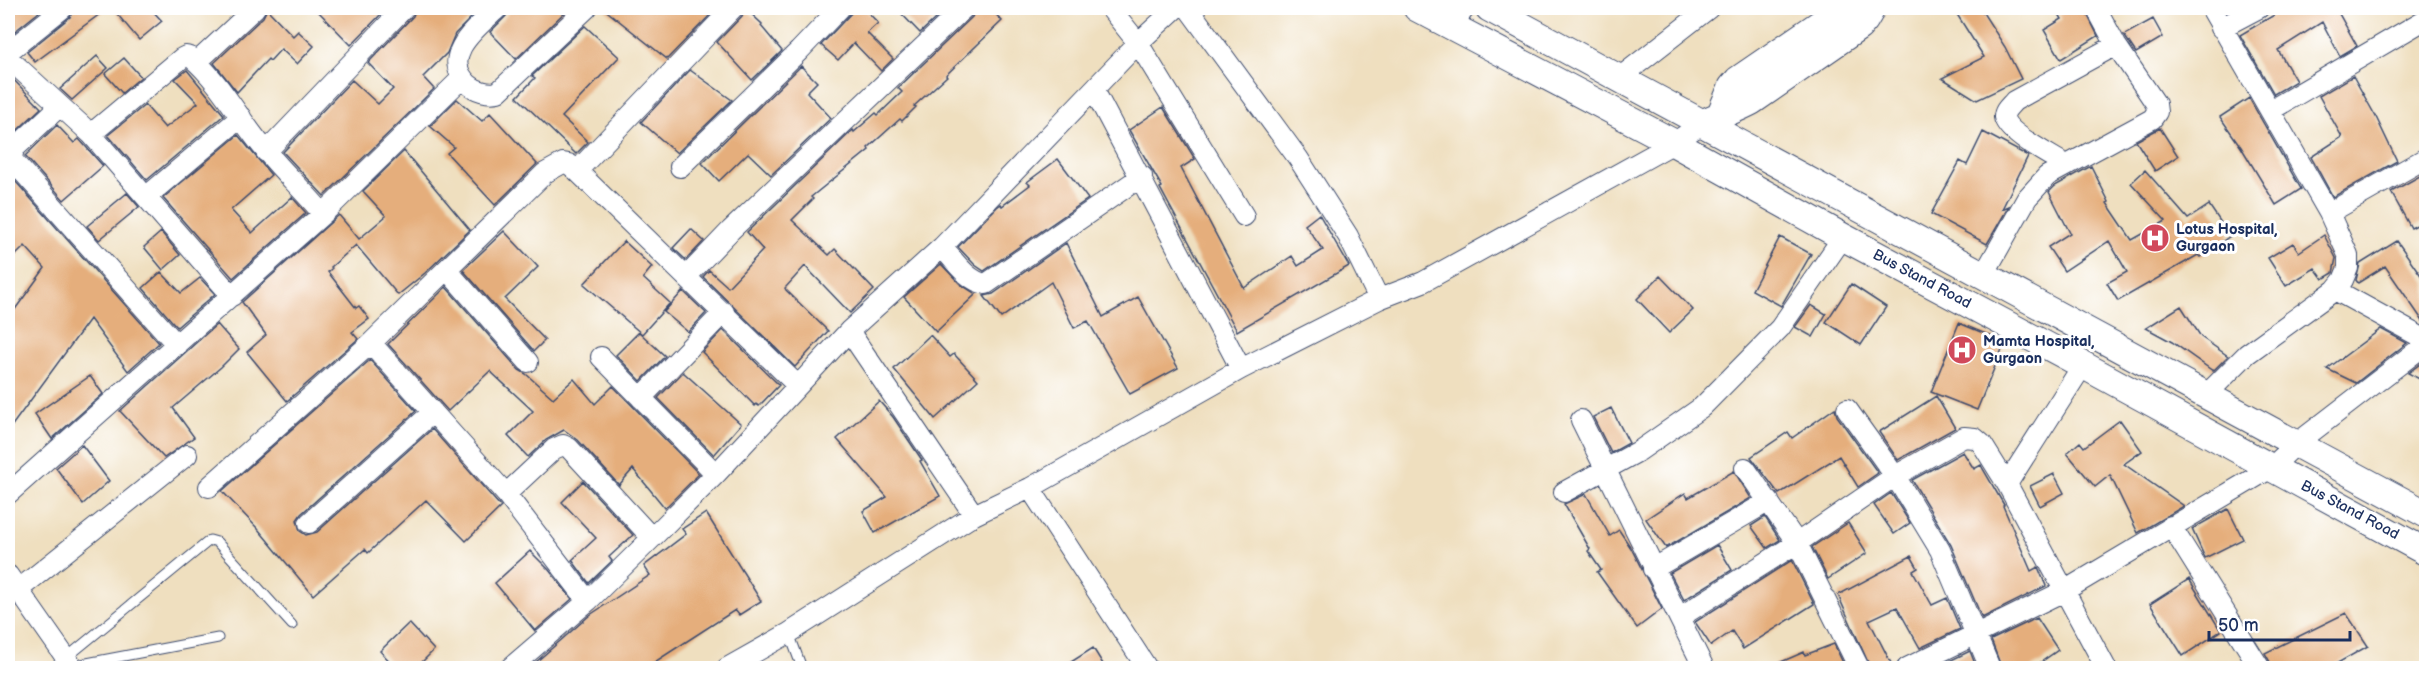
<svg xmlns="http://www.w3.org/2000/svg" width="2434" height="676" font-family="'Balsamiq Sans',sans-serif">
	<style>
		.building { fill: #e5ae7c }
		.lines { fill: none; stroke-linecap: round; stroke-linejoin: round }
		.lane-casing { stroke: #3b496d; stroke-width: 11 }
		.street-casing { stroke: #3b496d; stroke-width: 22 }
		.secondary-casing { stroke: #3b496d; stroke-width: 29 }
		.lane { stroke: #fff; stroke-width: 9 }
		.street { stroke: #fff; stroke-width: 20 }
		.secondary { stroke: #fff; stroke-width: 27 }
		.labels { text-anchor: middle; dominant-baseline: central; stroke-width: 6; stroke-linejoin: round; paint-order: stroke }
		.poi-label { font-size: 15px; font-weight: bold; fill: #1b2f5e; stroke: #fff; text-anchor: start }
		.street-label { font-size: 15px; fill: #1b2f5e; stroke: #fff }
	</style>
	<rect width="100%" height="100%" fill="#fff"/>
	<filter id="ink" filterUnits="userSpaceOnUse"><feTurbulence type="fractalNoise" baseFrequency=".0167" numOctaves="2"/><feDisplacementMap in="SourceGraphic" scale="12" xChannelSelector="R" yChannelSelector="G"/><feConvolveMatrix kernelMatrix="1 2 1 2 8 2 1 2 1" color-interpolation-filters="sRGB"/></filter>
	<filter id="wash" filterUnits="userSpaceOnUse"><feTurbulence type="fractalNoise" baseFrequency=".008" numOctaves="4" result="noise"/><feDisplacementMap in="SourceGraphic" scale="24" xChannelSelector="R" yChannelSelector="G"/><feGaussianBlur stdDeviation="1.35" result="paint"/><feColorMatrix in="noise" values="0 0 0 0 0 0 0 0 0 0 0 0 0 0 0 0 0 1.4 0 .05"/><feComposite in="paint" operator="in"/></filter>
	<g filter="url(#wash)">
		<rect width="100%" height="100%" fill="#efdfbf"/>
		<g id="blocks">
			<path class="building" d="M8,8H35L39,12L10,35L8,31Z
				M75,8H108L35,62L27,52L70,17Z
				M112,8H150L162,21L139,40Z
				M315,8H383L385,10L351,45Z
				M416,8H481L455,34L447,53L423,77L434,89L324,196L283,152L352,80L378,104L393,89L368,63L413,16Z
				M510,8H567L568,9L516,59L490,32L506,16Z
				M603,8H717L667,59Z
				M745,8L762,24L761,26L782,51L752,80L717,42L742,16Z
				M856,8H864L878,23L867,33L893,59L881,71L854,43L838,60L821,45Z
				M896,8H947L920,33Z
				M976,8H990L1002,21L946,75L947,76L914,106L916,107L902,121L900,119L868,148L869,150L811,197L813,199L792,220L829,255L835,249L874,290L850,313L805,266L785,288L786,290L828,331L795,367L703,277L709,270L728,287L763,250L747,232L853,130L854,132L876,113L878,115L902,92L898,88L972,17Z
				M1953,8H1980L2005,47L2021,79L1977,100L1942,78L1984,57Z
				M2071,8H2084L2098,36L2061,59L2044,30L2062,19L2059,14Z
				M2286,8H2345L2338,12L2357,46L2340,56L2322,22L2278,50L2296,81L2274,94L2240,35Z
				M267,9L293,36L298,31L314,46L297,64L281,49L270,61L268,59L237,92L214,63L263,17Z
				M2153,19L2163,37L2136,53L2124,35Z
				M585,26L619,57L562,117L588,142L576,154L517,97L535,78L532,76Z
				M97,56L108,68L72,100L60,89Z
				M124,58L141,77L122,93L105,74Z
				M801,66L817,82L807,92L831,118L771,175L748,153L719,181L702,163Z
				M187,70L224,115L147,180L108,135L145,105L165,128L198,103L175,79Z
				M690,70L732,100L677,153L641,122Z
				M8,74L41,108L8,139Z
				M2353,76L2376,117L2397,161L2333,197L2311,157L2342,137L2319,96Z
				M2249,98L2301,189L2276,205L2241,147L2220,117Z
				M457,99L482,121L490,113L537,164L495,205L447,153L454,147L430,126Z
				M1163,107L1195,159L1181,168L1244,288L1292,256L1298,266L1323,250L1305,225L1319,214L1349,266L1237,331L1160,188L1162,187L1129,130Z
				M57,125L74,143L79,139L103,166L64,200L25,156Z
				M2160,128L2178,156L2155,171L2136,141Z
				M1983,132L2028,156L2002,209L2009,206L1987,244L1931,214L1960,161L1967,165Z
				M238,135L271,175L231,210L252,233L292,197L306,213L233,278L163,198Z
				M404,151L470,230L425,273L398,295L356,245L331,267L332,268L328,272L356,308L359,306L369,319L352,332L358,339L287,401L247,352L266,335L242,302L339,215L359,239L386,216L363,191Z
				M1058,159L1088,199L984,271L975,265L958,247L997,207L1001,204L1002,206L1030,185L1027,182Z
				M2091,166L2109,202L2107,203L2132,240L2166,221L2131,183L2145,170L2188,219L2209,205L2230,236L2200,257L2198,255L2118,301L2107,283L2127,272L2109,241L2064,271L2048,247L2070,233L2049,192L2055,186Z
				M2427,172V220L2411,228L2391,192Z
				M8,173L159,343L128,371L90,319L8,431V319L45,268L25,246L8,263Z
				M127,193L139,207L99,240L87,226Z
				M691,229L704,241L686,260L673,248Z
				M504,231L538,267L505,299L545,340L534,351L463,270Z
				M161,232L180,255L163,270L144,247Z
				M2324,235L2336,258L2333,273L2323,279L2315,268L2286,286L2268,258L2293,243L2299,252Z
				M1780,237L1811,254L1781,306L1752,290Z
				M624,241L652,267L643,278L670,303L642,334L584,284Z
				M2397,241L2427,284V327L2385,266L2358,283L2356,280L2360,264Z
				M1066,243L1103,317L1138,297L1178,368L1130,394L1088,321L1074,328L1051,282L1001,318L984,296L993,294Z
				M941,264L960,284L976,294L936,332L904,297Z
				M161,272L181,293L200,278L215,294L177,327L143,288Z
				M1660,276L1693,310L1669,333L1637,299Z
				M1851,284L1886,307L1861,345L1826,322Z
				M446,287L519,370L526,374L553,398L574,379L595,404L613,386L699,474L665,508L633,469L619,485L578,440L564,430L546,440L528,457L508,436L533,411L490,371L448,411L388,344Z
				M683,291L706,313L688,332L664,312Z
				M1811,305L1826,314L1813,337L1795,327Z
				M2181,306L2201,337L2228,356L2213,371L2172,342L2146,328Z
				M1959,323L2005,342L1977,410L1931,392Z
				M217,324L239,349L221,367L173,408L194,437L164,458L120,411Z
				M2381,329L2407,343L2356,383L2327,369Z
				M723,330L779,385L759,406L756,404L755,406L702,352Z
				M639,332L665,356L641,381L616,355Z
				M930,335L950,357L954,354L978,380L935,419L894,369Z
				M2427,359V383L2408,373Z
				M370,360L416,411L301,514L297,520L300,531L306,535L317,532L432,429L501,507L466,541L426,500L368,553L365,549L313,595L258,529L222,491Z
				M683,372L741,424L714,455L658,398Z
				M90,376L103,394L52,439L35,414Z
				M1936,396L1955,428L1898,460L1879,432Z
				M879,401L893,417L922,460L920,461L940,496L875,533L863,511L887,497L837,439Z
				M1611,408L1629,443L1611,453L1593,417Z
				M1835,408L1837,416L1878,473L1858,487L1839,456L1779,494L1751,457L1788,432L1792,438Z
				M2120,420L2142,451L2124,464L2184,506L2138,533L2110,475L2095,487L2067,453L2080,442L2084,447Z
				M82,445L109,481L83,504L56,468Z
				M1963,452L1974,469L1981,465L1983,469L2004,505L2003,506L2031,571L2038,567L2046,586L1982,618L1951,545L1912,480Z
				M1734,471L1751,498L1666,548L1646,519L1685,493L1688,498Z
				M2054,474L2064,493L2040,506L2030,486Z
				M583,481L633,535L609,557L612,561L589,583L572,560L596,538L562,502Z
				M1891,493L1910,523L1894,534L1874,505Z
				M1586,494L1610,536L1619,530L1631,548L1662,609L1637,628L1597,572L1601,570L1588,551L1590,549L1564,504Z
				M2228,509L2243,539L2205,558L2192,529Z
				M706,513L761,601L739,615L735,610L644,669H528L590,615L650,575L644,566L686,534L682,529Z
				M1765,517L1780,540L1767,548L1751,526Z
				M1848,523L1867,553L1828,579L1812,547Z
				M1717,545L1732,570L1684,600L1670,573Z
				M530,551L549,570L572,599L535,631L495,583Z
				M1911,556L1918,568L1913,571L1932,605L1947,598L1960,629L1920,648L1897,607L1869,620L1894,669H1871L1838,595Z
				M1792,560L1814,604L1743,649L1732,631L1711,646L1695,622Z
				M2189,579L2221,631L2183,656L2150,604Z
				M2346,613L2368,646L2327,669H2274L2265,653Z
				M2037,618L2058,650L2031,669H2002L1991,640Z
				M409,623L434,650L415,669H397L380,651Z
				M1834,644L1846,669H1765L1804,652L1805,655Z
				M1093,648L1106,669H1060Z
				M1970,651L1977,669H1943L1941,665Z"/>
		</g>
	</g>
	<g filter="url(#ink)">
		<use href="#blocks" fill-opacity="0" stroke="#3b496d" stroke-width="1.5"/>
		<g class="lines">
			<g class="lane-casing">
				<path id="lane" d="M789,633L802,668
					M66,658L210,540L217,542L292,625
					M71,666L218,638"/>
			</g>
			<g class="street-casing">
				<path id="street" d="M498,8C479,26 438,55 468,84C476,91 488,94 498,92L587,8
					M1110,8L1138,43L1244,216
					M1188,8L1298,158L1348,236L1379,299
					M1452,25L1465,8
					M2221,28L2259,8
					M8,52L63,8
					M8,58L91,134L232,296
					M197,62L255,8
					M1618,79L1709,8
					M1094,90L1241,369
					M60,106L14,149L12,157L14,162L177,345
					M2271,110L2426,19
					M91,134L182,58L186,56L192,58C222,84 241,123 267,152C285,174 305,192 323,214
					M266,152L404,8
					M2066,165C2052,156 2006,133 2004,117C2004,110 2010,106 2014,101L2116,45
					M680,167L799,51L840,8
					M577,171L733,8
					M146,197L241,117
					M2329,213L2426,158
					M942,247C954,260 967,281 986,284L1142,176
					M447,270L528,362
					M1983,276L2027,198L2047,176L2152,119L2157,112L2156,104L2116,45L2096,8
					M686,277L731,230L964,8
					M2335,290L2426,340
					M849,331L974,515
					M371,343L506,494L588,601
					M601,357L716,474
					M2206,395L2247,354L2335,290L2343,280L2348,268V255L2344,246L2329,213L2211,8
					M641,398L724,312
					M1847,409L1895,476L1940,550L1990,668
					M1581,420L1704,668
					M1745,468L1797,543L1859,668
					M2007,484L2083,365
					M209,487L371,343L545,173L563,163L569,164L577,171L797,385
					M1030,488L1147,668
					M1564,492L1639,451L1702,407L1780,328L1843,237
					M8,494L323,214L462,78
					M506,494L554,449L563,445L569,448L652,538
					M309,523L433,412
					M2171,526L2260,668
					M1653,569L1769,501
					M8,575L73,668
					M18,590L187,455
					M1680,617L1797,543L1895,476L1964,437L1975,438L1982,444L2007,484L2106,668
					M510,668L588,601L652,538L716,474L849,331L942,247L1138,43L1176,8
					M727,668L789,633L974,515L1030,488L1241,369L1379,299L1423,282L1674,143L1701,124
					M1907,668L2064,591L2271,468L2296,444L2426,344"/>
			</g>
			<g class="secondary-casing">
				<path id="secondary" d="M1417,8L1674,143L1843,237L2083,365L2426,552
					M1489,8L2426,514
					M1721,113L1732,87L1738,80L1843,8
					M1701,124C1718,115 1736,110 1752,101L1859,27L1865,20L1872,8"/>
			</g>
			<use href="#lane" class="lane"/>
			<use href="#street" class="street"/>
			<use href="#secondary" class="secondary"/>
		</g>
	</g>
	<defs>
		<g id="hospital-disc" transform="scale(1.5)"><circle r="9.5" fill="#d1495b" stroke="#fff"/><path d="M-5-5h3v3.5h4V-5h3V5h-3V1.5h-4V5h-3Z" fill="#fff"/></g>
	</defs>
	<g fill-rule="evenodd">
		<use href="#hospital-disc" x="2155" y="238"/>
		<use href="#hospital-disc" x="1962" y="350"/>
	</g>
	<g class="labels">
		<g class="poi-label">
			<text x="2176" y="229">Lotus Hospital,<tspan x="2176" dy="17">Gurgaon</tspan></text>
			<text x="1983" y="341">Mamta Hospital,<tspan x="1983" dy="17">Gurgaon</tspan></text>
		</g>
		<g class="street-label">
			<text transform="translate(1922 279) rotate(28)">Bus Stand Road</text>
			<text transform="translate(2350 510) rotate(28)">Bus Stand Road</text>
		</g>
	</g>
	<rect width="2434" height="676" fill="none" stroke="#fff" stroke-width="30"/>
	<path d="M2209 631v9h141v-9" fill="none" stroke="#1b2f5e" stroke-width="3"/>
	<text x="2218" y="631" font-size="18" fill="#1b2f5e" stroke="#ffffff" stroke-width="4.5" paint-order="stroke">50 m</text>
</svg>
